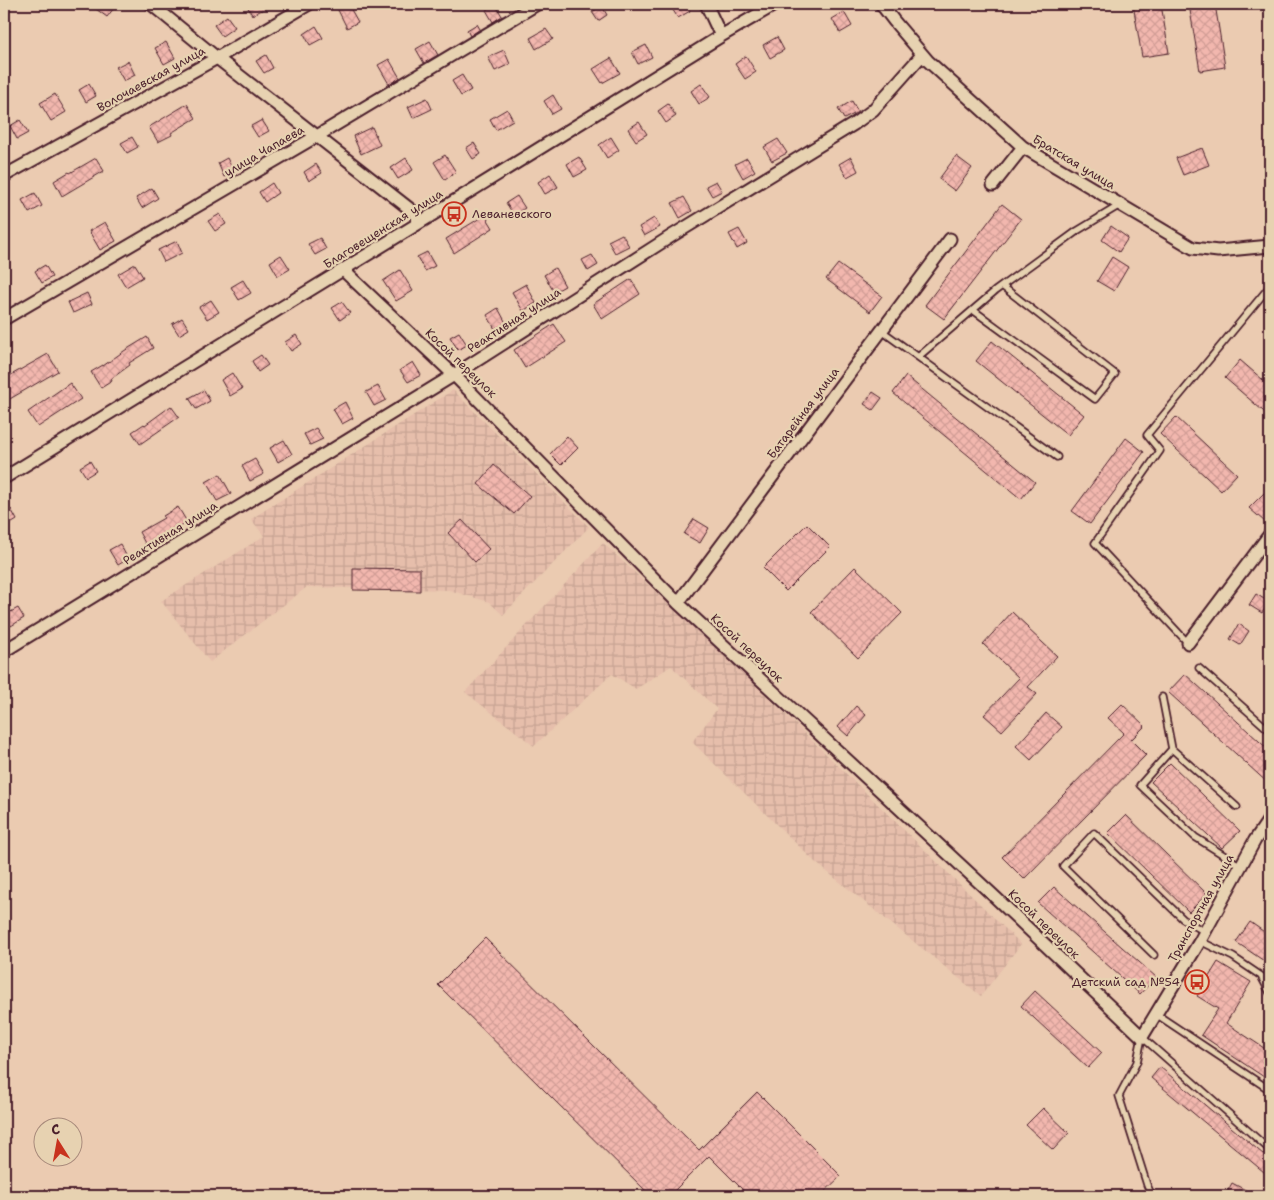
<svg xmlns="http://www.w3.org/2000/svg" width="1274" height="1200" font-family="'Shantell Sans',sans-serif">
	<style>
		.industrial { fill: url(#industrial-grid) }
		.building { fill: url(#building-cross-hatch); stroke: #4a1f2b }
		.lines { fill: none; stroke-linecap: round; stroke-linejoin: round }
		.service-casing { stroke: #4a1f2b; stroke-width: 9 }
		.minor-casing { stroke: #4a1f2b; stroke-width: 15 }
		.service { stroke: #e7d2b1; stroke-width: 5.5 }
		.minor { stroke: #e7d2b1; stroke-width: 11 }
		.labels { text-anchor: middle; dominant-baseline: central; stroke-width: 4.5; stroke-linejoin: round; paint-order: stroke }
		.street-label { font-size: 12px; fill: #4a1f2b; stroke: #e7d2b1 }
		.poi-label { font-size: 12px; fill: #4a1f2b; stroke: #e7d2b1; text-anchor: start }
	</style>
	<defs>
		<pattern id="industrial-grid" width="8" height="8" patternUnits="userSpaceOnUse" patternTransform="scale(1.25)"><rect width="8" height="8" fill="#e6beab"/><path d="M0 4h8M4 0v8" fill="none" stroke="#c7a393"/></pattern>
		<pattern id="building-cross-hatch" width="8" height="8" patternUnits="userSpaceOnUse" patternTransform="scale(1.25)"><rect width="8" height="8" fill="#f2b7ae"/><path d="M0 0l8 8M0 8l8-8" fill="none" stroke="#d19d96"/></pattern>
	</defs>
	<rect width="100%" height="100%" fill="#ebcbb1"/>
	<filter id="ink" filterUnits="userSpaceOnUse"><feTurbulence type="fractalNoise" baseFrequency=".02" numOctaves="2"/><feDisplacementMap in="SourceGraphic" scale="10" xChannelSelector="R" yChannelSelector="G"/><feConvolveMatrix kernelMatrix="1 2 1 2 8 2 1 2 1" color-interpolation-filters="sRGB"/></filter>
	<g filter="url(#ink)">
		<path class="industrial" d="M453,390L589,527L503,615L489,602L449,590L307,587L210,662L161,601L264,536L251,519Z
			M603,543L742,672L1021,944L981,996L815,862L692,742L717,709L671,666L636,689L612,674L534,746L465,692Z"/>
		<path class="building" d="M89,4H108L114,8L107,17Z
			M246,4H274L252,15Z
			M346,4H348L358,22L347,28L337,8Z
			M495,4L502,16L493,22L486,10Z
			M669,4H685L690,11L678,18Z
			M1133,4H1161L1169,53L1142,57Z
			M1189,4H1215L1225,67L1200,71Z
			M602,6L607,15L598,21L592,12Z
			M844,12L852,26L840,33L832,19Z
			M227,16L235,27L222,36L214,25Z
			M477,24L480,29L470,36L467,30Z
			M316,26L323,38L310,45L304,34Z
			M546,29L553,39L536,49L530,38Z
			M777,37L784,50L770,58L763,45Z
			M430,41L438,55L424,63L416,49Z
			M166,42L175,58L164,64L155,48Z
			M646,45L652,57L638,64L632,52Z
			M504,50L510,64L495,71L488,57Z
			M266,55L273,68L264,73L256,61Z
			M746,56L756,72L745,79L735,64Z
			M611,58L620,73L602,83L593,69Z
			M389,59L400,78L389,84L378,65Z
			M128,61L135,75L124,81L116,67Z
			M462,75L471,90L461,96L452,81Z
			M89,84L96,96L86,102L79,90Z
			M701,84L710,97L699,104L691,91Z
			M55,94L66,112L51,121L40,103Z
			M553,95L561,109L552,114L544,101Z
			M427,98L432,109L413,118L408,107Z
			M852,101L858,112L844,119L838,109Z
			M187,104L196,118L171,133L172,135L158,142L149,127Z
			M668,104L676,116L666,123L658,111Z
			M507,109L513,120L496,130L490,119Z
			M20,120L28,133L17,139L10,126Z
			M262,120L269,131L258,137L251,126Z
			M639,122L647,134L636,141L628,129Z
			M372,127L380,145L361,154L353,136Z
			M132,137L138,147L127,153L121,143Z
			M611,137L619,150L607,158L599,145Z
			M778,139L787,153L772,161L764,147Z
			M474,143L481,154L473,159L466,148Z
			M1202,148L1209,165L1183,175L1176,158Z
			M445,155L456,172L445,180L434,162Z
			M956,156L972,168L955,191L939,179Z
			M579,157L587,170L574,177L567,164Z
			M851,157L858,171L847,177L839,164Z
			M96,158L104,171L62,196L54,181L69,172L70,173Z
			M227,158L234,172L224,177L218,163Z
			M406,158L413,170L398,179L391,168Z
			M747,158L755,171L743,178L735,164Z
			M316,164L322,173L309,181L304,172Z
			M550,174L558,187L545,194L538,182Z
			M716,181L722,191L712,196L706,186Z
			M272,183L278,193L265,202L259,192Z
			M152,188L158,198L142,208L136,198Z
			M35,193L42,206L29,213L22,200Z
			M517,196L525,208L514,215L506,203Z
			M684,197L692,211L680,218L672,203Z
			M1002,204L1021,219L944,319L925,305Z
			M220,214L226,224L215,231L208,221Z
			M485,215L493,228L454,253L446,239Z
			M654,218L660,227L644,236L639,227Z
			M105,222L116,241L100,250L89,231Z
			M1111,226L1128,238L1119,252L1102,240Z
			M739,229L747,243L737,249L729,234Z
			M622,234L629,246L615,253L608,241Z
			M320,238L326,249L315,255L308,244Z
			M177,241L182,253L164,262L158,250Z
			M427,252L435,266L425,271L417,257Z
			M281,255L290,269L278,276L270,262Z
			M592,255L598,265L588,271L582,260Z
			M1112,257L1128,267L1114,291L1097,281Z
			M135,264L143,277L126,287L118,274Z
			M838,264L882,296L870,312L826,279Z
			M45,265L52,277L42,283L35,271Z
			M555,268L565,286L554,292L544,275Z
			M400,270L413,291L396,301L383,281Z
			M631,279L640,294L602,319L593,304Z
			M243,280L251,293L239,300L231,287Z
			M526,284L536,303L523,311L512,292Z
			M87,293L92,304L73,313L68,302Z
			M211,300L219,312L207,319L199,307Z
			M342,302L350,313L340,320L332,308Z
			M498,308L506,323L495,329L487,315Z
			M182,318L189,329L179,335L172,324Z
			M554,324L566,342L525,368L514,350Z
			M459,332L467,345L458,350L450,337Z
			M296,335L302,344L291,351L285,342Z
			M147,337L153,348L129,363L130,365L111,379L112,381L101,388L91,372L103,365V366L124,351Z
			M992,341L1084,415L1068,435L976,361Z
			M48,354L58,371L8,400L4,393V379Z
			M261,355L268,365L258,372L252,361Z
			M1240,360L1270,386V417L1225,378Z
			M413,362L421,375L408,382L400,370Z
			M232,373L242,389L230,396L221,380Z
			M906,376L1035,482L1021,499L893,393Z
			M70,383L81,399L38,427L28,412Z
			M378,386L386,400L374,406L366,392Z
			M204,390L210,401L196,409L189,398Z
			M873,392L882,398L873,410L864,404Z
			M345,402L353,418L342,424L333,409Z
			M171,406L179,417L140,444L132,432L144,424L145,425Z
			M1176,417L1237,474L1221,491L1160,434Z
			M316,428L323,439L310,445L304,434Z
			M567,436L578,448L561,465L550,454Z
			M1126,438L1144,452L1090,524L1072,511Z
			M284,440L292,454L278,462L270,448Z
			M255,459L264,474L250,481L242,466Z
			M90,461L96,471L86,477L80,467Z
			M494,465L530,496L514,514L478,484Z
			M220,474L231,494L217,501L206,482Z
			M1264,493L1270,499V517L1265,522L1249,508Z
			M178,507L187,522L158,539V541L147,547L139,532L164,518L163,516Z
			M11,509L17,520L4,528V514Z
			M694,519L709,528L700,543L684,534Z
			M462,520L489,549L475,562L448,533Z
			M807,524L830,547L786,591L763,568Z
			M120,544L128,559L118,565L109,550Z
			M855,567L902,613L858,658L811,612Z
			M353,568L420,569V591L353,590Z
			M1256,594L1269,602L1262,613L1249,605Z
			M18,608L24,618L11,626L5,615Z
			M1012,612L1028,627L1027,628L1057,656L1028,687L1037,694L1002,731L984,715L1019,678L983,644Z
			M1239,624L1249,631L1240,645L1230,639Z
			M1185,674L1270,751V785L1168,692Z
			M1122,704L1145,726L1131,740L1146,755L1024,879L1002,857L1124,733L1108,718Z
			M856,706L866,715L848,736L838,727Z
			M1046,713L1062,727L1031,760L1016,746Z
			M1170,763L1240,831L1222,848L1151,782Z
			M1126,815L1207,894L1189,912L1108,833Z
			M1054,887L1156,977L1140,994L1038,903Z
			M1250,922L1270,936V965L1236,942Z
			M485,938L699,1150L757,1092L841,1176L820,1196H749L709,1156L669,1196H651L438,985Z
			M1218,962L1251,982L1226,1023L1270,1052V1081L1201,1035L1218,1009L1197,996Z
			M1035,991L1102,1053L1088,1068L1021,1006Z
			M1160,1067L1270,1160V1177L1151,1078Z
			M1043,1108L1069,1133L1053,1150L1026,1125Z
			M1232,1183L1257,1196H1225Z"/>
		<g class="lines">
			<g class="service-casing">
				<path id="service" d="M973,310L1095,399L1115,374L1002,286
					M882,331L1057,457
					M918,357L995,291L1077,231L1120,205
					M1188,643L1095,543L1160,451L1147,435L1270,286
					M1199,668L1270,731
					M1162,697L1172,749
					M1237,807L1172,749L1140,785L1195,837L1241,866
					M1200,941L1233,957L1270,982
					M1154,955L1063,866L1094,833L1183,919L1205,932
					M1262,978L1270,993
					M1156,1014L1270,1090
					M1142,1037L1270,1150
					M1142,1037L1137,1062L1119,1096L1147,1185L1152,1196"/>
			</g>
			<g class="minor-casing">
				<path id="minor" d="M151,4L217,58L415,213L419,223
					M706,4L721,36
					M881,4L894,21L928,61L1023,147L1193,248L1218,251L1270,246
					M4,176L217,58L309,4
					M993,185L1023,147
					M343,270L454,375L678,603L996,898L1142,1037L1200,941L1255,840L1270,818
					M4,319L317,136L537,4
					M4,478L419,223L721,36L776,4
					M678,603L950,239
					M1188,643L1270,534
					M4,651L454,375L670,237L854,124L873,110L922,55"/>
			</g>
			<use href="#service" class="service"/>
			<use href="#minor" class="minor"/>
		</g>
	</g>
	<defs>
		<g id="bus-ring" transform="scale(1.25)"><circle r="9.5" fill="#e7d2b1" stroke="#c8321e" stroke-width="1.5"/><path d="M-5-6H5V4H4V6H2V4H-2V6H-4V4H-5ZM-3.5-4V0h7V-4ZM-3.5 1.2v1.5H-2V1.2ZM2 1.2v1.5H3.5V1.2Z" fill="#c8321e"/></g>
	</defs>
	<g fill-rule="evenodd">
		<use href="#bus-ring" x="454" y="214"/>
		<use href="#bus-ring" x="1197" y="982"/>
	</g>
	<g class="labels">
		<g class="street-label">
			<text transform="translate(151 79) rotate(-29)">Волочаевская улица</text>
			<text transform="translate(264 151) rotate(-30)">улица Чапаева</text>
			<text transform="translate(1074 162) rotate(31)">Братская улица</text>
			<text transform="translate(383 229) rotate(-32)">Благовещенская улица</text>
			<text transform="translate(514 320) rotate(-33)">Реактивная улица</text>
			<text transform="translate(461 363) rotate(44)">Косой переулок</text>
			<text transform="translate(803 413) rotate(-53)">Батарейная улица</text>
			<text transform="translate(170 533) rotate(-32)">Реактивная улица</text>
			<text transform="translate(747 648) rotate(43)">Косой переулок</text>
			<text transform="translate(1201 908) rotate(-61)">Транспортная улица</text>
			<text transform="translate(1044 924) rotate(44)">Косой переулок</text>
		</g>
		<g class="poi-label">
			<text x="472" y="214">Леваневского</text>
			<text x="1180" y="982" text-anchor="end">Детский сад №54</text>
		</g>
	</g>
	<rect width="1274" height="1200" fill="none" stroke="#e7d2b1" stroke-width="20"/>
	<rect x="10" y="10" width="1254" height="1180" fill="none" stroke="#4a1f2b" stroke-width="2" filter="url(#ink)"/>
	<g transform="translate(58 1142) rotate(349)"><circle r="24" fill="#e7d2b1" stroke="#a88a7b"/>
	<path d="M0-4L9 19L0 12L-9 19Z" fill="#c8321e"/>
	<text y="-8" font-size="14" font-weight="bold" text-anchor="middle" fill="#4a1f2b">С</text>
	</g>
</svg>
